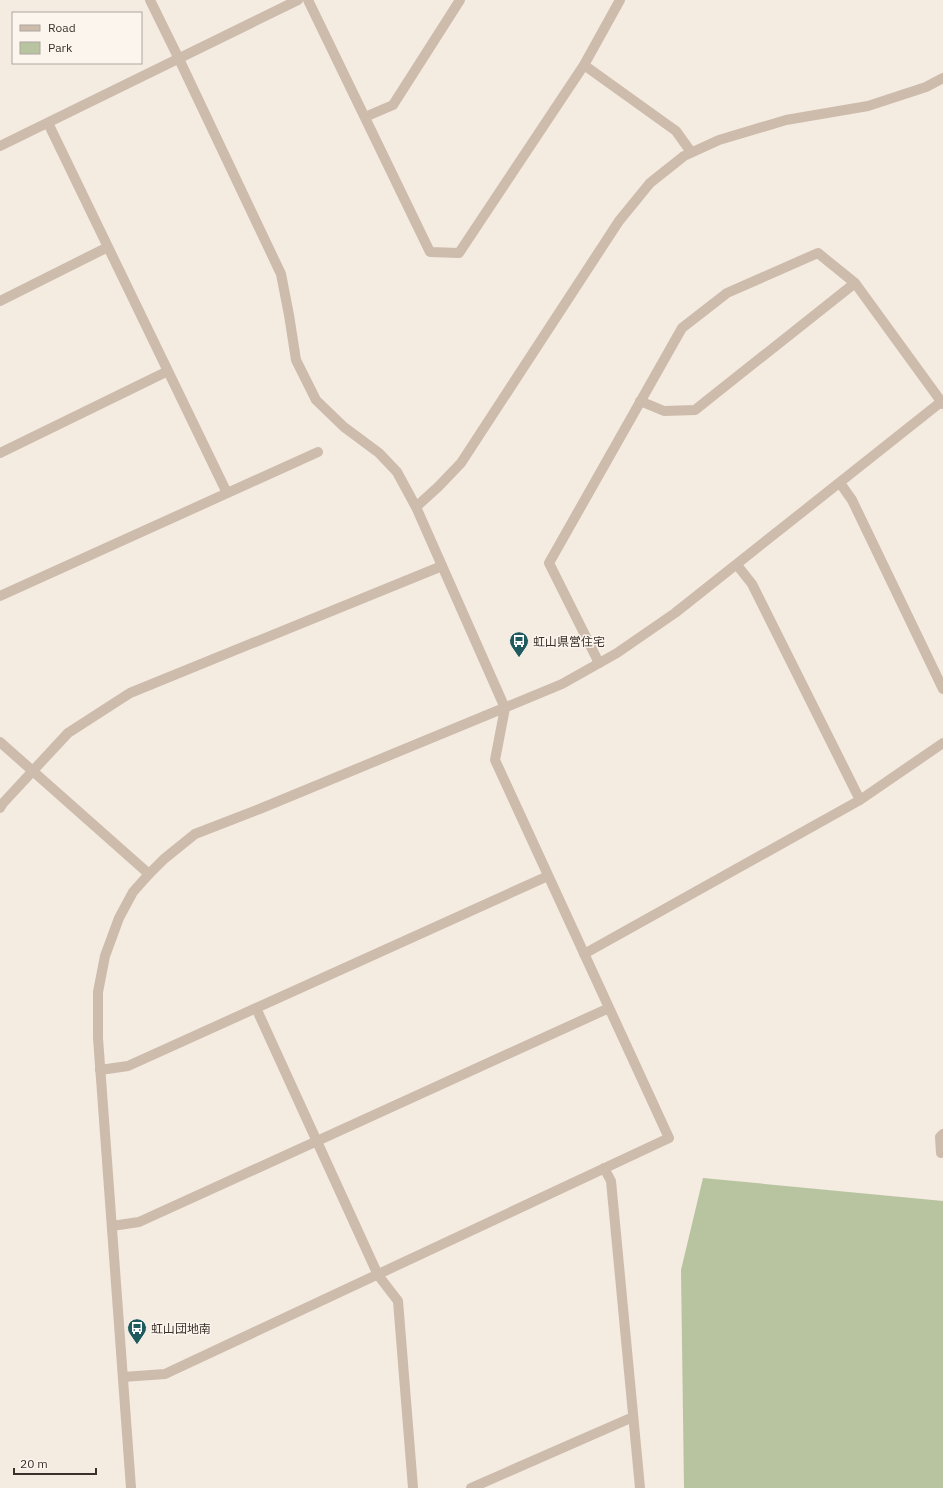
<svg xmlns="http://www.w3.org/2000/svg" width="943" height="1488" font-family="'IBM Plex Sans','Noto Sans JP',sans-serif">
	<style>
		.green { fill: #b8c4a0 }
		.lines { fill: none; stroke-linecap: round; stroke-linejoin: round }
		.minor { stroke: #cdbbac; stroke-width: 10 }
		.tertiary { stroke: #cdbbac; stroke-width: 10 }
		.labels { text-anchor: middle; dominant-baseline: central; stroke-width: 3; stroke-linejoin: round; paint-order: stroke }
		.poi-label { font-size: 12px; fill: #3b302b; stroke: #fbf5ee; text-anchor: start }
	</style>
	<rect width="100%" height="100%" fill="#f4ebe1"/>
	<path class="green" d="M703,1178L943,1201V1488H684L681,1270Z"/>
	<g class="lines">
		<path class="minor" d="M150,0L179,59
			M308,0L430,252L459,253L584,65L620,0
			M584,65L676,131L691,152
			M365,117L393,105L460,0
			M48,123L227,493
			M0,146L298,0
			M0,301L108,247
			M640,401L664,411L695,410L855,283
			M0,453L168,371
			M840,483L852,500L943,689
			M737,565L752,584L860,800
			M0,596L318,452
			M599,663L549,563L682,328L727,293L818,253L855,283L943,404
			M0,742L149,874
			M0,808L3,803L68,733L130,693L442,566
			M584,954L860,800L943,743
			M256,1008L378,1275L398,1301L413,1488
			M100,1070L128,1066L548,876
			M941,1153L940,1137L943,1134
			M604,1168L611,1181L640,1488
			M112,1226L139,1222L609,1008
			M123,1377L165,1374L669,1138L495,760L505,708
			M471,1488L633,1417"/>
		<path class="tertiary" d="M179,59L281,274L289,315L296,360L316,400L344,427L379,453L397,472L416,507L505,708
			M416,507L438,487L461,463L619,221L650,183L684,156L719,140L786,120L868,106L926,87L943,78
			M131,1488L98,1038V992L105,956L119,918L133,892L149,874L164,859L195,834L262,808L562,684L617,653L675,613L941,402"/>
	</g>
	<defs>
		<g id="bus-pin" transform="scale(1)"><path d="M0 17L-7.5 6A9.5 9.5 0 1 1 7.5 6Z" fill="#1f5a5e" stroke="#fbf5ee"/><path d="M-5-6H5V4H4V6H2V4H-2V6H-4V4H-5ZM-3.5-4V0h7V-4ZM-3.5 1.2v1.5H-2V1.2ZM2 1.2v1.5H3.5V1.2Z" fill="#fff"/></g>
	</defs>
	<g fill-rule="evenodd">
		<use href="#bus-pin" x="519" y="641"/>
		<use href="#bus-pin" x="137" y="1328"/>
	</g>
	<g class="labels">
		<g class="poi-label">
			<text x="533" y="641">虹山県営住宅</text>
			<text x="151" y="1328">虹山団地南</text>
		</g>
	</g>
	<rect x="12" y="12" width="130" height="52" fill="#fbf5ee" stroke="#aea6a0"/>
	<rect x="20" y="25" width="20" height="6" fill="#cdbbac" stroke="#aea6a0"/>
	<text x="48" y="32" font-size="12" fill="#3b302b">Road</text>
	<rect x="20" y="42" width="20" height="12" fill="#b8c4a0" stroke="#aea6a0"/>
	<text x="48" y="52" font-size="12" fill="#3b302b">Park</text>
	<path d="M14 1468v6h82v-6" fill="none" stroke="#3b302b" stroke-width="2"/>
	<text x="20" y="1468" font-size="12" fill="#3b302b" stroke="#fbf5ee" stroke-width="3" paint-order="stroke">20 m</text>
</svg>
